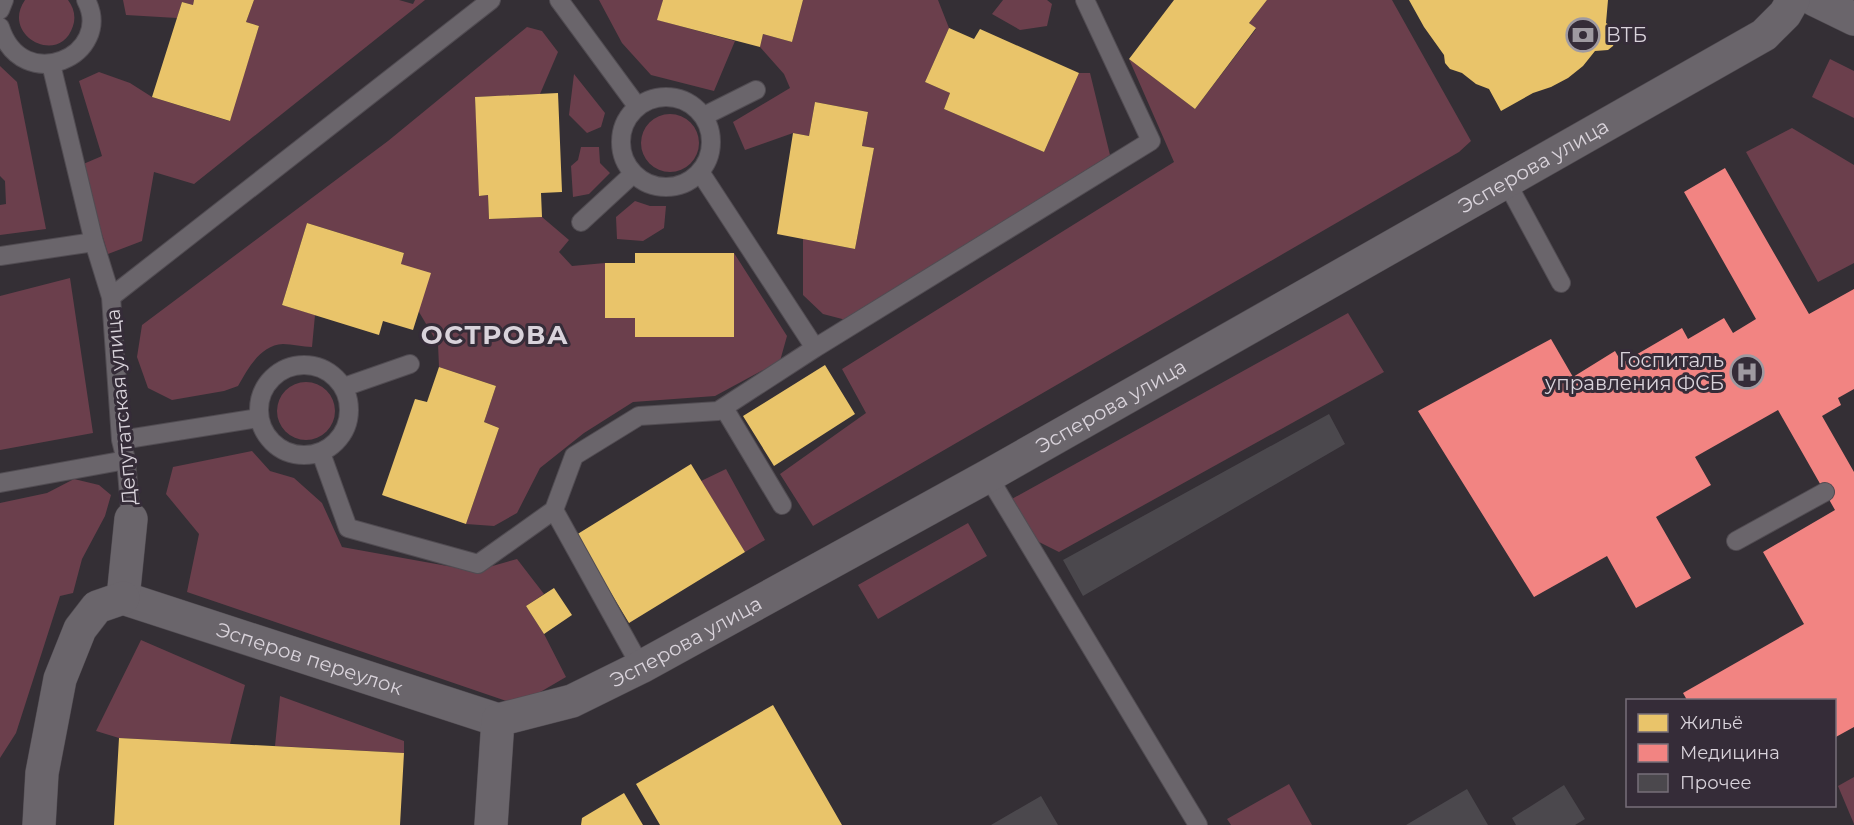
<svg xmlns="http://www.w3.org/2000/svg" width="1854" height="825" font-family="Montserrat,sans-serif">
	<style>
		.green { fill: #6b3f4c }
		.homes { fill: #e9c46a }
		.health { fill: #f28482 }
		.building { fill: #4b484d }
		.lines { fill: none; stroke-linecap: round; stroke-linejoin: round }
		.lane-casing { stroke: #514c52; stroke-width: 20 }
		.street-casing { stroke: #514c52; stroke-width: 34 }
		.lane { stroke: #6a656b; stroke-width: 18 }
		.street { stroke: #6a656b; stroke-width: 33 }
		.labels { text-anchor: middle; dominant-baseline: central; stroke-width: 6; stroke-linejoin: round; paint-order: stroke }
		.poi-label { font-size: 20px; fill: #d9d3db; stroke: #352c38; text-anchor: start }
		.street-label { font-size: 20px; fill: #d9d3db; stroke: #352c38 }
		.district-label { font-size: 26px; font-weight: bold; letter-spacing: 1.5px; fill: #d9d3db; stroke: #352c38 }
	</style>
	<rect width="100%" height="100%" fill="#342f35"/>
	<path class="green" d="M25,0H68C74,8 76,17 73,26C60,67 0,36 25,0Z
		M123,0H194L193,5L182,2L177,18L126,15Z
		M254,0H399L413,4L415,0H425L194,184L154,172L142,241L108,254L81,165L102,156L79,81L99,72L130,83L152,97L229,121L259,26L246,22Z
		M599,0H663L658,20L735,41L714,91L651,75L622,43Z
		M803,0H938L949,28L925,82L950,93L944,109L1044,152L1079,73H1090L1110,155L846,320L823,314L803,295V239L855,249L874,148L862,146L868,112L815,102L809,136L793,133L745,150L733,122L790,88L784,74L760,47L763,34L792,42Z
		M1003,0H1047L1052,4L1047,26L1020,30L992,14Z
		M1267,0H1392L1471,141L1459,152L813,526L780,474L866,413L842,369L1174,162L1129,59L1195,109L1256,29L1249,23Z
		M527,27L542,31L558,52L540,94L475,97L480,196L488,195L489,219L542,217L569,240L559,252L572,266L605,263V318H635V337H734V253L787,336L780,361L715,396L633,402L584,433L540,468L517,513L494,526L466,524L499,428L484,422L496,386L439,367L438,344L419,312L401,264L404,253L307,223L282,305L315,315L312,347C303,347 292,344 283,344C260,345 248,369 238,386L224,391L172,400L148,388L137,357L142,325L388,141Z
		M1830,59L1854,71V118L1812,97Z
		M0,66L17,82L46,229L0,235V205L6,204L5,181L0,176Z
		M574,74L605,113L601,127L587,133L569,115Z
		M641 143a29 29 0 1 1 58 0a29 29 0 1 1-58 0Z
		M1792,128L1854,165V263L1818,282L1746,152Z
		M581,147H599L600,163L610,173L589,194L573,197L571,166L578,160Z
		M635,201L650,206H666L664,228L643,241L617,239L616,217Z
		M70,278L93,433L0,450V296Z
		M1348,313L1384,372L1059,552L1033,539L1010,500Z
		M277 411a29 29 0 1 1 58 0a29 29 0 1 1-58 0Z
		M252,451L270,471L294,478L322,503L342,547L475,571L517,559L544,594L526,606L544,634L566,677L518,705L187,592L199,534L166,494L173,467Z
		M726,469L765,540L745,552L701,481Z
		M74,479L99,485L111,495L105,516L82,559L73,593L60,596L16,733L0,758V503L47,493Z
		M968,523L987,556L878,619L858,585Z
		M141,640L245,685L230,744L119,738L96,731Z
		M280,696L404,741V753L275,746Z
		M1854,777V824L1838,786Z
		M1289,784L1312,825H1231L1227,819Z"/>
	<path class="homes" d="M194,0H254L246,22L259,26L230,121L152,97L182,2L193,5Z
		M663,0H803L792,42L763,34L760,47L657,20Z
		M1174,0H1267L1249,23L1256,28L1195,109L1129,59Z
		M1409,0H1608L1606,23L1612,27L1615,40L1613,46L1608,50L1595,51L1583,66L1568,78L1551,87L1533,93L1501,111L1489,89L1476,84L1462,73L1450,69L1445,63L1444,55L1424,27Z
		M949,28L974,39L980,29L1079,73L1044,152L944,109L950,93L925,82Z
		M558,93L562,192L541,193L542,217L489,219L488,195L479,196L475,97Z
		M815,102L868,112L862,146L874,148L855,249L777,234L793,133L809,136Z
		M307,223L404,253L401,264L431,273L413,330L383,321L379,335L282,305Z
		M635,253H734V337H635V318H605V263H635Z
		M825,365L855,414L774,466L743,416Z
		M439,367L496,386L484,422L499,428L466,524L382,495L415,399L427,402Z
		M691,464L745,552L629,623L576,535Z
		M554,588L572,615L544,634L526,606Z
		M773,705L842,825H660L636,784Z
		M119,738L404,753L400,825H114Z
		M624,793L643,825H581L582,818Z"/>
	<path class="health" d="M1725,168L1809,314L1854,289V389L1838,398L1841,405L1822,416L1854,472V727L1834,738V700H1687L1683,693L1804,624L1763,552L1835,510L1778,410L1695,457L1711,485L1656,517L1691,578L1636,608L1607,556L1534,597L1418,411L1551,339L1573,377L1615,351L1622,363L1682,328L1688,339L1724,318L1733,333L1756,319L1684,192Z"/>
	<path class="building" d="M1329,414L1345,444L1083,596L1063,560Z
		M1564,785L1585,819L1575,825H1516L1512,818Z
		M1467,789L1488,825H1406Z
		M1041,796L1058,825H991Z"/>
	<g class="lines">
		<g class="lane-casing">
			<path id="lane" d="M559,0L637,106
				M0,10L4,0
				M0,27C22,97 115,55 86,0
				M51,64L94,242L111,297
				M621 142a45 45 0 1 1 90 0a45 45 0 1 1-90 0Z
				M704,116L756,90
				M700,172L815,348
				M1507,183L1561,283
				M581,222L633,174
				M0,256L94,242
				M259 410a45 45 0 1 1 90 0a45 45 0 1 1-90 0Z
				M344,387L410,364
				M724,408L782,505
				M121,440L259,418
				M321,453L348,528L478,564L554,510L574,456L639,416L718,411L815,348L1151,141L1085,0
				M988,476L1198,825
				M0,483L126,460
				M554,510L641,667
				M131,519L126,460L121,440L111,297L491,0
				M1736,541L1825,492"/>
		</g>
		<g class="street-casing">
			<g id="street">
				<path d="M1815,0L1854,19"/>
				<path id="s1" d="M123,598L498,720"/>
				<path d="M123,598L131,519"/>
				<path d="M39,825L42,773L60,679L80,629L97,607L123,598"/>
				<path id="s2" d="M491,825L498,720L572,701L641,667L988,476L1764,35L1785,14L1793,0"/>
			</g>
		</g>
		<use href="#lane" class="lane"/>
		<use href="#street" class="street"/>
	</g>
	<defs>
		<g id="bank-ring" transform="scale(1.725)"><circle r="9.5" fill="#352c38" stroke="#9f9aa1" stroke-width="1.5"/><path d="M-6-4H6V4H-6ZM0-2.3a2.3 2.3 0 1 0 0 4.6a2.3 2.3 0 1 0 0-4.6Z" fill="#9f9aa1"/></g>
		<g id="hospital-ring" transform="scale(1.725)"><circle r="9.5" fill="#352c38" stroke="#9f9aa1" stroke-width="1.5"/><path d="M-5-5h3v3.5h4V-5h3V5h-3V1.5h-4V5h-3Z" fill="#9f9aa1"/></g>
	</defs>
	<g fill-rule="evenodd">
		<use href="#bank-ring" x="1583" y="35"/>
		<use href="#hospital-ring" x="1747" y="372"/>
	</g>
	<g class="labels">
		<g class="poi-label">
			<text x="1606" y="35">ВТБ</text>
			<text x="1724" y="360" text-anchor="end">Госпиталь<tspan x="1724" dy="23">управления ФСБ</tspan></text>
		</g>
		<g class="street-label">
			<text stroke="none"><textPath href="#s2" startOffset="1282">Эсперова улица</textPath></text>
			<text stroke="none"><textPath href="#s2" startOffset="796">Эсперова улица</textPath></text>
			<text transform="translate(121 407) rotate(-95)">Депутатская улица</text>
			<text stroke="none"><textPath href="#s2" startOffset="310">Эсперова улица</textPath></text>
			<text stroke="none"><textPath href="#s1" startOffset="196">Эсперов переулок</textPath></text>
		</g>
		<g class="district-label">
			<text x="495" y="335">ОСТРОВА</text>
		</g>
	</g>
	<rect x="1626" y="699" width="210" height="108" fill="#352c38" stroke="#776f79" stroke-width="1.5"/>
	<rect x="1638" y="714" width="30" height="18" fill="#e9c46a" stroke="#776f79" stroke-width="1.5"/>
	<text x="1680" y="729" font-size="18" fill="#d9d3db">Жильё</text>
	<rect x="1638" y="744" width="30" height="18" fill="#f28482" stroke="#776f79" stroke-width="1.5"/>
	<text x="1680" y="759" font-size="18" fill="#d9d3db">Медицина</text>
	<rect x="1638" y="774" width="30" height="18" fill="#4b484d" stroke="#776f79" stroke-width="1.5"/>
	<text x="1680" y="789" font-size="18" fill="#d9d3db">Прочее</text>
</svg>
